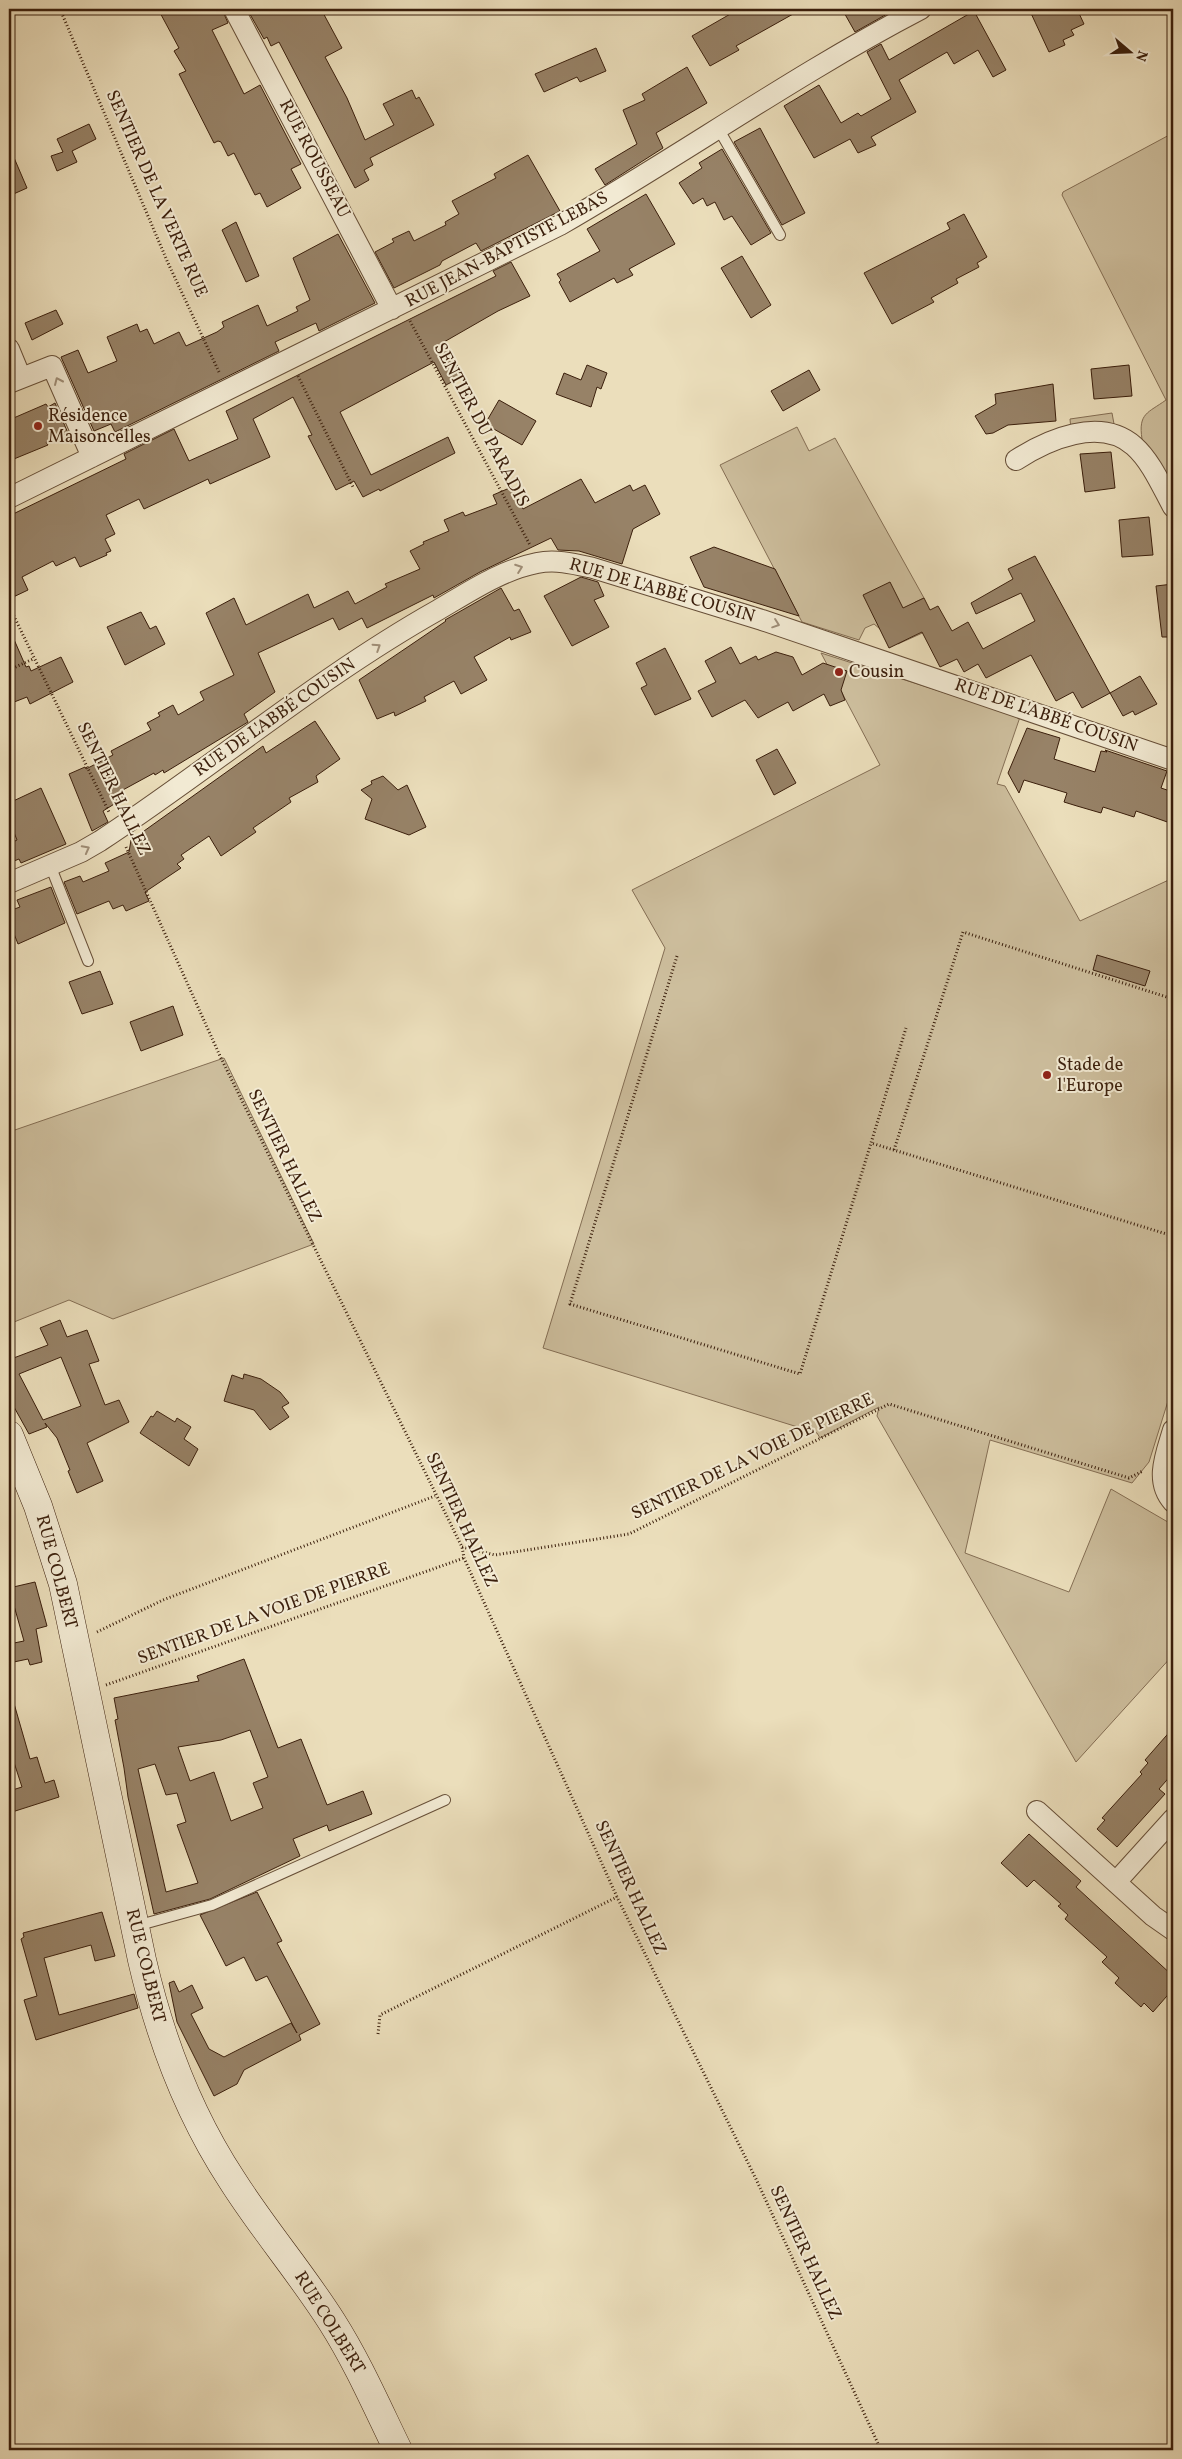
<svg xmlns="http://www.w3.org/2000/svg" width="1182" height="2459" font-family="Vollkorn,serif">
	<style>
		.green { fill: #cdbe9d; stroke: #846e54 }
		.building { fill: #978267; stroke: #3b1f0c; fill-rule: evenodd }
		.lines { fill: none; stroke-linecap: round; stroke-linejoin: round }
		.lane-casing { stroke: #674f38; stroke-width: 12 }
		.street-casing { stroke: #674f38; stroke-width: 22 }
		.secondary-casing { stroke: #3b1f0c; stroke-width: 29 }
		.path { stroke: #3b1f0c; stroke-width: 3; stroke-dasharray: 1 2.5; stroke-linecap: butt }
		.lane { stroke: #f2ead3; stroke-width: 10 }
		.street { stroke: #f2ead3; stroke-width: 20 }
		.secondary { stroke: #f2ead3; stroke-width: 28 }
		.oneway { stroke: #a08f79 }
		.poi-dot { fill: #8f2418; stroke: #f2ead3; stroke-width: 2 }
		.labels { text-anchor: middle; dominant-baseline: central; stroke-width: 4; stroke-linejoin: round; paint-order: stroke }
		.street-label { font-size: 18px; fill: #3b1f0c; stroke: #f2ead3 }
		.poi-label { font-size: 18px; fill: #3b1f0c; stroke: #f2ead3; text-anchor: start }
	</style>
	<rect width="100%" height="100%" fill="#ebdebb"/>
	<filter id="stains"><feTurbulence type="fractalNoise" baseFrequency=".004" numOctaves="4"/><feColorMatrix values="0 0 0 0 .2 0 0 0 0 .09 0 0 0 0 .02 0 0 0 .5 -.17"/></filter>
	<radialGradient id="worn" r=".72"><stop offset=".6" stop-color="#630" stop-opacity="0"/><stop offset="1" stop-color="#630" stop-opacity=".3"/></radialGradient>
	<path class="green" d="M1173,133V495L1142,439C1138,413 1148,413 1166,400L1062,195L1063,192Z
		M1112,413L1114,424L1071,430L1070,419Z
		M797,427L809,451L835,438L924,598L915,602L929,630L898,644L874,624L865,628L859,640L802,622L720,465Z
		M821,653L1020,717L997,784L1005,786L1080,921L1173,878V1385L1149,1462L1132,1483L990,1440L965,1553L1069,1592L1111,1489L1173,1525V1655L1076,1762L877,1416L879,1407L820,1438L817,1433L543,1348L665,948L632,890L880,765Z
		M224,1058L314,1244L113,1319L69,1300L9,1324V1132Z"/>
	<path class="building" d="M158,9H222L228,23L212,30L244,94L260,85L301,164L291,169L301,188L267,207L260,193L255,195L234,153L228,156L221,142L218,141L214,143L179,74L186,71L174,51L179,48Z
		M247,9H321L342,48L325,57L347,98L365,140L394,125L383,104L412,90L416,99L419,97L434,125L370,158L373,165L364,170L369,180L355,188L279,42L271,46L267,37L264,39Z
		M739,9H802L736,46L739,50L710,66L692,36Z
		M842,9H896L855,32Z
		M1029,9H1077L1084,24L1071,30L1074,35L1063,40L1065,45L1049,52Z
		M974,11L1006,70L993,77L978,50L954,64L947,52L899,80L916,112L871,137L876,145L858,153L850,139L814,158L784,106L819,85L841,123L858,113L861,116L891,99L867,52L881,44L889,60Z
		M596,48L606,71L580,82L577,77L544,92L535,74Z
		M687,67L707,103L656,133L663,148L605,185L595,169L637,144L623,110L645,100L642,94Z
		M89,124L96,139L72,151L77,162L57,171L51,156L63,152L57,139Z
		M760,128L805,213L782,225L734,142Z
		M9,146L27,188L9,196Z
		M722,149L771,233L751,245L732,216L724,220L715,202L707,206L703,198L693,204L679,183L702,168L699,163Z
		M528,155L560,211L481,251L476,243L442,261L440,265L394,288L375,252L394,242L392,239L409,231L414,241L446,225L445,222L459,214L452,201L496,178L494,174Z
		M646,194L675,244L629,269L633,275L617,283L614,278L570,302L559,282L561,280L557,274L600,251L587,229Z
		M964,214L987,257L977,263L979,267L956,279L958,283L931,298L934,302L892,324L864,273L950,229L947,223Z
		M236,222L259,276L246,282L222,230Z
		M338,234L375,303L319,331L316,323L275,342L279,351L115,432L111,424L94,431L61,357L78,350L88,373L117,361L107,337L137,324L140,332L147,329L154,344L179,332L186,346L217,332L224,327L222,322L258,305L267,326L298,311L296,307L310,300L293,258Z
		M742,256L771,305L751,318L721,268Z
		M511,262L530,296L498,311L444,342L463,376L446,385L434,362L340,412L371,475L448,437L455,453L380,491L379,489L363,497L354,481L336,490L308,436L312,435L293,397L253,419L270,457L210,484L208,479L144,509L139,499L106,515L115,534L105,539L111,551L106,553L107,555L80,567L75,557L56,566L53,561L22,577L28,590L9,599V516L126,459L124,454L174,429L189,461L238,439L226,411L496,276L493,271Z
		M56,310L63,324L32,340L25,323Z
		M587,365L607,373L601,389L597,387L591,407L556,394L564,373L581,380Z
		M1129,365L1132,396L1094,399L1091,369Z
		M809,370L820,390L783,411L771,391Z
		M1053,384L1056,421L1008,425L993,433L986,434L975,416L996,404L995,394Z
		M499,400L536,421L522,445L485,424Z
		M55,403L68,433L46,442L48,445L9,461V420L46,404L48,407Z
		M1111,452L1115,488L1085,492L1080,454Z
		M581,479L595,503L630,485L633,491L645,485L660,514L633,529L622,564L579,551L558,550L551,538L480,572L434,598L433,595L367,628L362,618L339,630L333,618L258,653L275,692L244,714L248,722L164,773L163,770L155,775L154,773L121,791L124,798L103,811L108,822L92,831L69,774L85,767L86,769L113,755L111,751L151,730L147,723L160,716L158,713L173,705L178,715L204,700L200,692L234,675L206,613L234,598L246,625L308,594L314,608L348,591L355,604L387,587L385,584L420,569L410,551L424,544L423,542L449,531L444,520L463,512L465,516L497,504L493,495L512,487L523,509Z
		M1149,517L1153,555L1122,557L1119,520Z
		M714,547L775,569L799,616L704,587L690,557Z
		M1035,556L1110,693L1082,708L1073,692L1056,701L1031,655L986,678L978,664L964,672L957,659L940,667L922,632L889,648L863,595L890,582L903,608L924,598L930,610L938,606L952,631L968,622L983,649L1035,621L1021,593L976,614L971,603L1013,579L1008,569Z
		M581,577L598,582L604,596L594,600L609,627L572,646L544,596Z
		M1173,584V637H1162L1156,586Z
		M501,588L514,611L519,609L531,632L511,640L510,637L474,657L487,680L461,694L454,681L424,697L426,701L395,716L394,712L377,719L359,680L446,621L445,620Z
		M141,612L150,629L156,626L165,644L125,665L107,627Z
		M9,628L26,667L29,666L31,671L61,657L73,682L30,704L27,697L9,704Z
		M731,647L740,664L756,656L758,660L776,652L793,657L802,675L823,663L847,671L841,690L845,700L830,706L824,694L793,711L788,702L758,718L745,700L712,717L698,691L716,682L705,661Z
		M665,648L691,699L655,715L641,688L647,685L636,663Z
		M1140,676L1157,704L1135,715L1133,711L1123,716L1110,693Z
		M315,721L340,759L316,776L318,782L289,798L291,802L253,828L256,832L221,856L209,836L181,855L184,859L177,864L181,868L145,892L149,901L126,911L123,905L113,909L109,901L77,914L64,882L80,876L83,882L109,871L105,863L129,852L131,840L137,836L263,746L266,753Z
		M1027,728L1060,738L1054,759L1095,772L1101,751L1107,752L1105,750L1167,771L1161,788L1173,792V824L1136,811L1134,817L1103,807L1101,813L1077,806L1064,802L1067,793L1024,780L1019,793L1008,773Z
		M777,749L796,783L774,795L756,760Z
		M383,776L398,790L407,785L426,827L409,835L365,819L372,799L361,790L372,784L371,781Z
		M41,788L66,844L21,863L19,859L9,863V844L17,840L9,820V803Z
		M51,887L65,923L18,944L9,921V911L20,907L17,900Z
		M1097,955L1150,971L1145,986L1093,970Z
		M100,971L113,1004L82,1014L69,982Z
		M173,1006L183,1035L141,1051L130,1022Z
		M60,1320L67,1337L87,1330L99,1361L89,1364L105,1405L119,1400L129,1422L87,1443L103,1481L77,1493L68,1471L70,1470L57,1438L45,1423L47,1427L29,1434L9,1398V1354L11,1359L48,1345L40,1328ZM61,1357L81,1406L43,1420L19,1374Z
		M244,1374L261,1379L280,1392L289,1403L282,1407L289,1417L270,1430L254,1410L224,1401L232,1375L243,1379Z
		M157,1411L175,1422L177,1418L191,1427L184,1439L198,1449L189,1466L140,1433L151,1416L153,1417Z
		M35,1582L47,1626L36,1629L42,1662L30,1665L28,1659L9,1663V1644L24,1641L9,1588Z
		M244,1659L278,1748L301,1739L327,1805L363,1791L372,1814L329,1831L327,1825L293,1839L300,1856L210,1899L154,1914L128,1797L124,1768L115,1720L118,1719L114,1698L199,1681L197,1676ZM250,1730L268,1777L253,1783L263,1808L231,1821L214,1772L190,1781L178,1747L221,1740ZM155,1764L166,1795L177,1793L186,1822L177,1825L198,1883L166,1892L138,1769Z
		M13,1700L30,1759L37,1757L45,1783L54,1780L59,1797L9,1813V1791L22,1787L9,1747V1701Z
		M1173,1728V1773L1159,1789L1165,1794L1117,1847L1097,1829L1105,1820L1102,1818L1142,1774L1140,1772L1148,1763L1145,1760Z
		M1029,1834L1081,1881L1076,1887L1173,1976V1989L1153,2012L1144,2003L1141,2007L1115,1983L1119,1978L1102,1962L1107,1957L1065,1919L1068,1915L1058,1906L1061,1904L1034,1880L1027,1887L1001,1863Z
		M257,1892L282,1941L277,1943L320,2024L299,2035L301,2040L244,2070L237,2084L214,2096L177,2022L169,1983L174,1981L179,1992L192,1985L203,2008L191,2014L209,2049L224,2057L291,2023L297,2033L267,1976L256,1981L244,1957L226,1966L200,1915Z
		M102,1912L115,1956L95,1961L91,1945L44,1958L59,2015L134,1994L138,2008L36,2040L24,2000L37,1996L21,1939L24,1937L23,1933Z"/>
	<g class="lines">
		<g class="lane-casing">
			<path id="lane" d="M718,128L780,235
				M50,865L88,961
				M136,1926L212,1905L445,1800"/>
		</g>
		<g class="street-casing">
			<path id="street" d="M234,9L392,309
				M9,349L21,378
				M9,383L52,366L92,457
				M1016,460C1047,440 1100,416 1134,446C1151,461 1162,487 1173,507
				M9,498L560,225C682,155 796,74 921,9
				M9,883L81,852L100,841C214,766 319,677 438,610C469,592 501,570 537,563C556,559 575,564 593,568L762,620L1173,760
				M1173,1430C1166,1454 1154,1481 1173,1502
				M1037,1811L1153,1916L1173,1930
				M1116,1882L1173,1819"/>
		</g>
		<g class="secondary-casing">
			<path id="secondary" d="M9,1435L38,1506L63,1584L142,1960C160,2038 188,2113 232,2180C263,2229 301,2273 332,2322C358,2363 377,2407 398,2450"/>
		</g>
		<path class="path" d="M60,9L168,263L219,372
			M410,321L530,545
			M298,376L353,487
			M9,606L109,812
			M9,670L33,659
			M126,847L220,1056L462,1547L464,1558L617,1897L756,2179L881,2450
			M677,956L570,1304L800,1374L871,1143
			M1173,999L963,932L894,1150L1173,1236
			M894,1150L871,1143L906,1028
			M462,1547L495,1555L629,1534L889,1404L1129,1478L1143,1471
			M97,1632L163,1600L435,1496
			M106,1685L464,1558
			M378,2034L380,2015L617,1897"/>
		<use href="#lane" class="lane"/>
		<use href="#street" class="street"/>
		<use href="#secondary" class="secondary"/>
	</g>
	<defs><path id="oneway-chevron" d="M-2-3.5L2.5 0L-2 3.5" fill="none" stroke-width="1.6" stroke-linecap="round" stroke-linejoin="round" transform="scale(1.25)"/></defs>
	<g class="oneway">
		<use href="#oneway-chevron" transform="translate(58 381) rotate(-114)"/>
		<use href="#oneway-chevron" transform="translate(519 568) rotate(-20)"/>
		<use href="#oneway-chevron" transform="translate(776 624) rotate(19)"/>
		<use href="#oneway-chevron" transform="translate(377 647) rotate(-33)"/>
		<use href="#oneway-chevron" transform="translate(86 849) rotate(-28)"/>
	</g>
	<g class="poi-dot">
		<circle cx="38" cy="426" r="5"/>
		<circle cx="839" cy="672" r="5"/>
		<circle cx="1047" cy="1075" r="5"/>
	</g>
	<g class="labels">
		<g class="street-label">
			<text transform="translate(314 159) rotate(62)">RUE ROUSSEAU</text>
			<text transform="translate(156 194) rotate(66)">SENTIER DE LA VERTE RUE</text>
			<text transform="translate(507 250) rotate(-28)">RUE JEAN-BAPTISTE LEBAS</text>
			<text transform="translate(481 425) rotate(62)">SENTIER DU PARADIS</text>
			<text transform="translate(662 591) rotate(16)">RUE DE L'ABBÉ COUSIN</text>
			<text transform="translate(1046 716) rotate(19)">RUE DE L'ABBÉ COUSIN</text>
			<text transform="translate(275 718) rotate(-35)">RUE DE L'ABBÉ COUSIN</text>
			<text transform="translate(113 789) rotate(64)">SENTIER HALLEZ</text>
			<text transform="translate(284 1156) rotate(64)">SENTIER HALLEZ</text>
			<text transform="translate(753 1457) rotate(-26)">SENTIER DE LA VOIE DE PIERRE</text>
			<text transform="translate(461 1520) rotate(65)">SENTIER HALLEZ</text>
			<text transform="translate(56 1572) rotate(75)">RUE COLBERT</text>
			<text transform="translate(264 1614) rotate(-20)">SENTIER DE LA VOIE DE PIERRE</text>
			<text transform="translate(630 1888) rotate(65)">SENTIER HALLEZ</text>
			<text transform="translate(145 1966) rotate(76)">RUE COLBERT</text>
			<text transform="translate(805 2253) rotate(65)">SENTIER HALLEZ</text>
			<text transform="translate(329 2323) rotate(58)">RUE COLBERT</text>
		</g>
		<g class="poi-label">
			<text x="48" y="416">Résidence<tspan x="48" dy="21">Maisoncelles</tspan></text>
			<text x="849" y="672">Cousin</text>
			<text x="1057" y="1065">Stade de<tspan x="1057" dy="21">l'Europe</tspan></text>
		</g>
	</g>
	<rect width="1182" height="2459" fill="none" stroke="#ebdebb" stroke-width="30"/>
	<rect x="10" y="10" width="1162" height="2439" fill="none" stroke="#3b1f0c" stroke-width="2.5"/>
	<rect x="15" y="15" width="1152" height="2429" fill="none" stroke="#3b1f0c"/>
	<g transform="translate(1130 52) rotate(109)" stroke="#f2ead3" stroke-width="4" paint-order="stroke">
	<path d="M0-4L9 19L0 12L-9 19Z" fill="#3b1f0c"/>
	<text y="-8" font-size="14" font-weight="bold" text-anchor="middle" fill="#3b1f0c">N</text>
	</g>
	<rect width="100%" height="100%" filter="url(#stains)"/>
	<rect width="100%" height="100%" fill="url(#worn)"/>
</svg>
